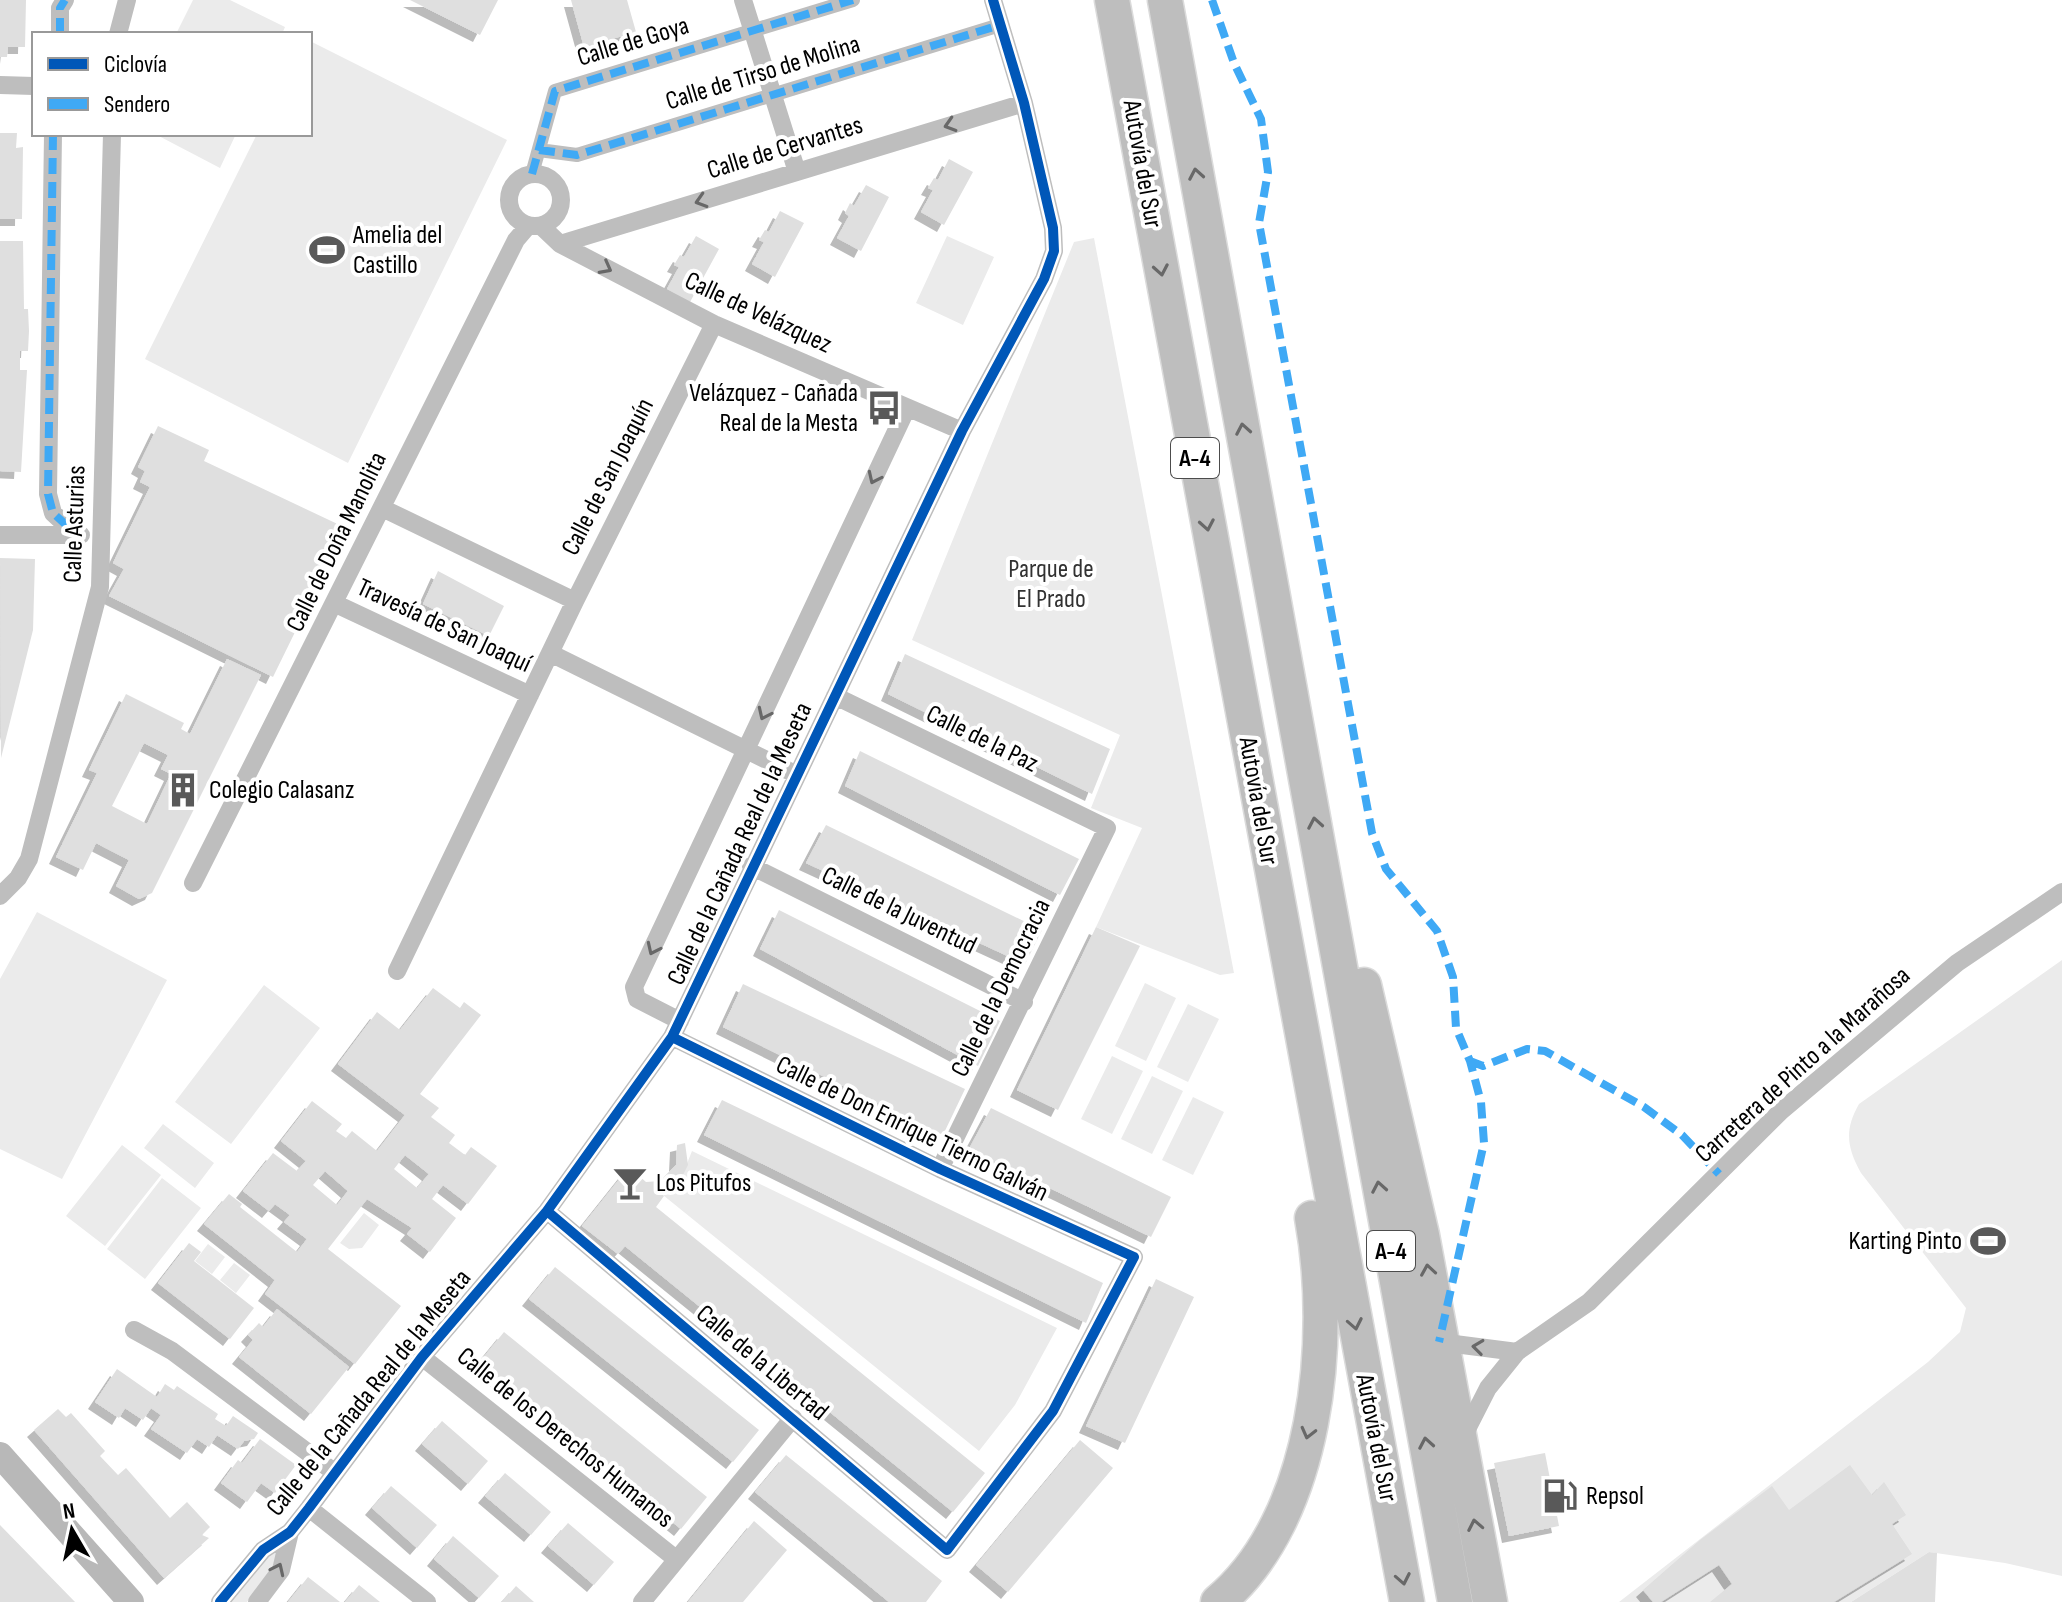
<svg xmlns="http://www.w3.org/2000/svg" width="2062" height="1602" font-family="'Sofia Sans Condensed',sans-serif">
	<style>
		.green { fill: #ebebeb }
		.building { fill: #dfdfdf; fill-rule: evenodd; filter: url(#shadow) }
		.lines { fill: none; stroke-linecap: round; stroke-linejoin: round }
		.motorway-casing { stroke: #dbdbdb; stroke-width: 37 }
		.pedestrian { stroke: #bebebe; stroke-width: 14 }
		.minor { stroke: #bebebe; stroke-width: 18 }
		.secondary { stroke: #b8b8b8; stroke-width: 26 }
		.motorway { stroke: #bebebe; stroke-width: 34 }
		.quiet { stroke: #3fa9f5; stroke-width: 8; stroke-dasharray: 16 8; stroke-linecap: butt }
		.cycleway-casing { stroke: #fff; stroke-width: 15 }
		.cycleway { stroke: #0057b8; stroke-width: 10 }
		.oneway { stroke: #686868 }
		.labels { text-anchor: middle; dominant-baseline: central; stroke-width: 8; stroke-linejoin: round; paint-order: stroke }
		.shield { fill: #fff; stroke: #4c4c4c; stroke-width: 2 }
		.shield-label { font-size: 24px; font-weight: bold; fill: #000 }
		.street-label { font-size: 26px; fill: #000; stroke: #fff }
		.poi-label { font-size: 26px; fill: #000; stroke: #fff; text-anchor: start }
		.park-label { font-size: 26px; fill: #323232; stroke: #fff }
	</style>
	<defs>
		<filter id="shadow"><feDropShadow dx="-7" dy="7" stdDeviation="0" flood-color="#0004"/></filter>
	</defs>
	<rect width="100%" height="100%" fill="#fff"/>
	<path class="green" d="M193,0H230L285,27L282,34H176Z
		M310,41L507,140L348,463L145,359L257,134H310Z
		M155,134H236L220,168Z
		M947,236L994,257L963,325L916,303Z
		M1094,238L1234,973L1220,975L1096,927L1142,828L1091,808L1120,735L912,640L1074,242Z
		M37,912L167,980L62,1179L0,1149V979Z
		M2062,960V1576L2005,1563L1929,1552L1851,1602H1619L1928,1362L1960,1332L1966,1308L1861,1173C1847,1148 1844,1130 1859,1104Z
		M1145,983L1176,998L1146,1061L1115,1046Z
		M264,985L320,1028L231,1144L175,1102Z
		M1188,1004L1219,1019L1188,1082L1157,1067Z
		M1112,1056L1143,1071L1112,1134L1081,1119Z
		M1152,1076L1183,1091L1152,1154L1121,1139Z
		M1193,1097L1224,1112L1193,1175L1162,1160Z
		M163,1124L214,1163L195,1188L144,1148Z
		M122,1145L161,1175L105,1246L66,1216Z
		M692,1151L1057,1328L1015,1405L979,1451L658,1191L680,1181Z
		M162,1178L201,1208L145,1279L107,1249Z
		M364,1213L379,1225L362,1248L349,1249L340,1243Z
		M208,1244L225,1257L212,1274L195,1261Z
		M234,1263L250,1275L236,1293L220,1280Z
		M281,1545L271,1570L247,1602H229L264,1558Z"/>
	<path class="building" d="M0,0H26L25,47H8L7,57H0Z
		M410,0H498L480,35Z
		M571,0H627L636,32L584,47Z
		M0,133H17L16,148L23,147L22,219H0Z
		M949,159L973,172L944,225L921,212L933,190L928,188L934,178L938,180Z
		M866,185L889,197L861,251L837,238L849,216L845,213L850,203L854,206Z
		M780,211L804,223L775,277L752,264L764,242L759,240L765,230L769,232Z
		M696,236L719,249L690,302L667,289L679,267L674,265L680,255L684,257Z
		M0,241H23L24,309H28L29,331L28,351H20V370H27L21,472L0,471Z
		M158,426L209,450L204,461L346,528L273,677L109,596L124,569L113,563L150,487L140,482L145,471L138,467Z
		M0,558L35,559L33,630L1,758Z
		M438,571L504,606L489,636L423,604Z
		M905,654L1110,749L1092,794L888,694Z
		M227,659L261,675L152,893L139,899L116,886L129,860L96,843L83,870L56,857L97,773L89,770L126,694L184,723L181,729L190,734ZM144,743L168,755L161,769L171,774L147,824L112,806Z
		M860,751L1079,859L1060,895L845,786Z
		M826,825L1042,930L1025,964L806,863Z
		M779,910L1000,1021L978,1066L760,949Z
		M1096,927L1140,946L1058,1110L1017,1090Z
		M743,984L965,1089L943,1135L723,1027Z
		M433,988L460,1008L464,1002L481,1015L420,1094L439,1108L431,1117L455,1135L449,1143L465,1155L471,1147L497,1166L468,1204L443,1185L432,1199L456,1218L430,1252L407,1234L412,1228L367,1199L328,1249L401,1306L355,1364L265,1294L275,1280L204,1224L229,1194L242,1204L240,1207L297,1252L307,1239L284,1222L290,1215L275,1204L269,1211L243,1191L273,1153L297,1171L306,1161L281,1141L312,1101L342,1124L336,1131L346,1138L352,1131L377,1151L405,1115L338,1064L377,1012L400,1030ZM405,1155L429,1174L417,1188L394,1169ZM325,1171L348,1191L337,1205L313,1185Z
		M722,1100L1103,1283L1086,1323L704,1135Z
		M991,1108L1171,1197L1151,1237L969,1149Z
		M685,1143L688,1165L680,1181L658,1191L664,1196L656,1207L985,1473L953,1512L625,1246L618,1254L582,1226L629,1167L646,1182L660,1181L676,1165L677,1145Z
		M189,1243L201,1252L194,1261L254,1308L230,1339L158,1283Z
		M555,1267L759,1430L733,1462L529,1299Z
		M1156,1279L1194,1297L1125,1443L1086,1426Z
		M277,1309L349,1367L311,1414L239,1357L253,1340L248,1335L259,1323L263,1327Z
		M504,1332L707,1497L681,1529L478,1364Z
		M117,1369L157,1397L165,1384L174,1390L177,1386L218,1414L215,1419L226,1426L233,1416L258,1433L254,1439L244,1441L238,1449L217,1435L209,1447L197,1439L187,1453L151,1429L161,1415L151,1408L143,1420L125,1408L119,1418L95,1402Z
		M58,1409L66,1417L71,1413L105,1451L100,1456L118,1475L126,1468L170,1518L187,1502L210,1527L202,1535L209,1538L164,1578L34,1430Z
		M442,1421L488,1461L468,1484L422,1444Z
		M260,1439L296,1465L275,1493L261,1483L247,1502L221,1483L238,1460L242,1463Z
		M1080,1440L1113,1468L1008,1592L976,1565Z
		M1545,1453L1559,1526L1509,1536L1494,1463Z
		M786,1455L942,1581L926,1602H889L755,1492Z
		M1850,1465L1872,1495L1884,1482L1906,1515L1892,1524L1912,1554L1834,1602H1710L1732,1584L1719,1565L1661,1602H1653L1643,1590L1700,1540L1772,1486L1789,1510Z
		M505,1473L551,1512L531,1535L485,1496Z
		M391,1486L437,1525L417,1548L372,1508Z
		M754,1521L787,1550L743,1602H688Z
		M568,1523L614,1562L594,1585L548,1546Z
		M0,1525L75,1602H0Z
		M453,1536L499,1576L479,1598L434,1559Z
		M1929,1552L1937,1553L1935,1602H1851Z
		M308,1577L340,1602H288Z
		M359,1585L380,1602H345Z
		M516,1586L534,1602H502Z"/>
	<g class="lines">
		<g class="motorway-casing">
			<path id="motorway" d="M1112,0L1407,1602
				M1165,0L1455,1602
				M1364,985L1422,1235L1490,1602
				M1218,1602C1318,1519 1334,1338 1312,1218"/>
		</g>
		<path class="pedestrian" d="M539,150L577,155L1000,25
			M532,174L555,91L853,0"/>
		<path class="minor" d="M743,0L797,172
			M60,34V8L65,0
			M118,34L127,0
			M0,85L34,86
			M53,134L48,494L53,513L77,535
			M509 200a26 26 0 1 1 52 0a26 26 0 1 1-52 0Z
			M541,226L560,244L714,324L962,431
			M560,244L1024,103
			M382,508L575,601
			M0,535H81
			M336,604L530,695
			M550,653L797,775
			M835,696L1107,828L940,1169
			M751,866L1024,1002
			M193,883L516,240L528,226
			M0,896L18,878L29,859L100,587L112,134
			M397,971L575,601L714,324
			M680,1021L637,999L634,987L907,408
			M547,1211L947,1550L1053,1411L1134,1257L940,1169L672,1037
			M134,1330L172,1351L334,1472
			M1439,1342L1517,1352
			M422,1357L676,1559
			M1463,1437L1488,1388L1517,1352L1589,1302L1781,1111L1957,963L2062,892
			M309,1508L427,1602
			M220,1602L263,1550L290,1532L309,1508L422,1357L547,1211L672,1037L962,431L1044,279L1054,251L1053,228L1024,103L993,0
			M257,1602L281,1570L290,1532
			M642,1602L793,1418"/>
		<path class="secondary" d="M0,1455L131,1602"/>
		<use href="#motorway" class="motorway"/>
		<path class="quiet" d="M1212,0L1234,63L1261,119L1268,172L1259,223L1372,833L1386,869L1437,931L1453,977L1456,1028L1470,1061L1481,1102L1484,1143L1439,1342
			M60,34V8L65,0
			M53,134L48,494L53,513L77,535
			M539,150L577,155L1000,25
			M532,174L555,91L853,0
			M1470,1061L1483,1066L1527,1049L1545,1051L1644,1107L1682,1135L1719,1174"/>
		<g class="cycleway-casing">
			<path id="cycleway" d="M547,1211L947,1550L1053,1411L1134,1257L940,1169L672,1037
				M220,1602L263,1550L290,1532L309,1508L422,1357L547,1211L672,1037L962,431L1044,279L1054,251L1053,228L1024,103L993,0"/>
		</g>
		<use href="#cycleway" class="cycleway"/>
	</g>
	<defs><path id="oneway-chevron" d="M-2-3.5L2.5 0L-2 3.5" fill="none" stroke-width="1.6" stroke-linecap="round" stroke-linejoin="round" transform="scale(2)"/></defs>
	<g class="oneway">
		<use href="#oneway-chevron" transform="translate(950 125) rotate(163)"/>
		<use href="#oneway-chevron" transform="translate(1196 174) rotate(-100)"/>
		<use href="#oneway-chevron" transform="translate(701 201) rotate(163)"/>
		<use href="#oneway-chevron" transform="translate(606 268) rotate(28)"/>
		<use href="#oneway-chevron" transform="translate(1161 270) rotate(80)"/>
		<use href="#oneway-chevron" transform="translate(1243 429) rotate(-100)"/>
		<use href="#oneway-chevron" transform="translate(874 478) rotate(115)"/>
		<use href="#oneway-chevron" transform="translate(1207 525) rotate(80)"/>
		<use href="#oneway-chevron" transform="translate(764 714) rotate(115)"/>
		<use href="#oneway-chevron" transform="translate(1315 823) rotate(-100)"/>
		<use href="#oneway-chevron" transform="translate(653 949) rotate(115)"/>
		<use href="#oneway-chevron" transform="translate(1379 1187) rotate(-100)"/>
		<use href="#oneway-chevron" transform="translate(1428 1270) rotate(-99)"/>
		<use href="#oneway-chevron" transform="translate(1355 1324) rotate(79)"/>
		<use href="#oneway-chevron" transform="translate(1478 1347) rotate(-173)"/>
		<use href="#oneway-chevron" transform="translate(1308 1433) rotate(104)"/>
		<use href="#oneway-chevron" transform="translate(1426 1443) rotate(-100)"/>
		<use href="#oneway-chevron" transform="translate(1475 1525) rotate(-101)"/>
		<use href="#oneway-chevron" transform="translate(278 1569) rotate(-65)"/>
		<use href="#oneway-chevron" transform="translate(1403 1579) rotate(79)"/>
	</g>
	<defs>
		<g id="stadium-bare" transform="scale(2.76)"><path d="M0-5a6.5 5 0 1 0 0 10a6.5 5 0 1 0 0-10ZM-3.5-1.8h7v3.6h-7Z" fill="#595959" stroke="#fff" stroke-width="2.5" paint-order="stroke"/></g>
		<g id="bus-bare" transform="scale(2.76)"><path d="M-5-6H5V4H4V6H2V4H-2V6H-4V4H-5ZM-3.5-4V0h7V-4ZM-3.5 1.2v1.5H-2V1.2ZM2 1.2v1.5H3.5V1.2Z" fill="#595959" stroke="#fff" stroke-width="2.5" paint-order="stroke"/></g>
		<g id="building-bare" transform="scale(2.76)"><path d="M-4-6H4V6H1V3H-1V6H-4ZM-2.5-4.3h1.7v1.8h-1.7ZM.8-4.3h1.7v1.8H.8ZM-2.5-1h1.7V.8h-1.7ZM.8-1h1.7V.8H.8Z" fill="#595959" stroke="#fff" stroke-width="2.5" paint-order="stroke"/></g>
		<g id="bar-bare" transform="scale(2.76)"><path d="M-6-5H6L.8 .8V4.5H3.5V6h-7V4.5H-.8V.8Z" fill="#595959" stroke="#fff" stroke-width="2.5" paint-order="stroke"/></g>
		<g id="fuel-bare" transform="scale(2.76)"><path d="M-5.5-6h7V0h2V4h1.3V-2.5L3-4.5l.8-.8L6-3V5H2.5V1h-1V6h-7ZM-4.2-4.7v3.2H.2V-4.7Z" fill="#595959" stroke="#fff" stroke-width="2.5" paint-order="stroke"/></g>
	</defs>
	<g fill-rule="evenodd">
		<use href="#stadium-bare" x="327" y="250"/>
		<use href="#bus-bare" x="884" y="408"/>
		<use href="#building-bare" x="183" y="790"/>
		<use href="#bar-bare" x="630" y="1183"/>
		<use href="#stadium-bare" x="1988" y="1241"/>
		<use href="#fuel-bare" x="1560" y="1496"/>
	</g>
	<g class="labels">
		<g class="shield">
			<rect x="1171" y="438" width="48" height="40" rx="6"/>
			<rect x="1367" y="1231" width="48" height="40" rx="6"/>
		</g>
		<g class="shield-label">
			<text x="1195" y="458">A-4</text>
			<text x="1391" y="1251">A-4</text>
		</g>
		<g class="street-label">
			<text transform="translate(633 42) rotate(-17)">Calle de Goya</text>
			<text transform="translate(763 73) rotate(-17)">Calle de Tirso de Molina</text>
			<text transform="translate(785 148) rotate(-17)">Calle de Cervantes</text>
			<text transform="translate(1142 164) rotate(80)">Autovía del Sur</text>
			<text transform="translate(758 313) rotate(25)">Calle de Velázquez</text>
			<text transform="translate(608 477) rotate(-63)">Calle de San Joaquín</text>
			<text transform="translate(75 524) rotate(-88)">Calle Asturias</text>
			<text transform="translate(337 542) rotate(-64)">Calle de Doña Manolita</text>
			<text transform="translate(444 626) rotate(25)">Travesía de San Joaquí</text>
			<text transform="translate(982 739) rotate(26)">Calle de la Paz</text>
			<text transform="translate(1258 801) rotate(80)">Autovía del Sur</text>
			<text transform="translate(740 844) rotate(-65)">Calle de la Cañada Real de la Meseta</text>
			<text transform="translate(899 911) rotate(26)">Calle de la Juventud</text>
			<text transform="translate(1001 988) rotate(-64)">Calle de la Democracia</text>
			<text transform="translate(1803 1065) rotate(-42)">Carretera de Pinto a la Marañosa</text>
			<text transform="translate(912 1129) rotate(26)">Calle de Don Enrique Tierno Galván</text>
			<text transform="translate(762 1363) rotate(40)">Calle de la Libertad</text>
			<text transform="translate(369 1393) rotate(-51)">Calle de la Cañada Real de la Meseta</text>
			<text transform="translate(565 1438) rotate(39)">Calle de los Derechos Humanos</text>
			<text transform="translate(1376 1438) rotate(79)">Autovía del Sur</text>
		</g>
		<g class="poi-label">
			<text x="353" y="235">Amelia del<tspan x="353" dy="30">Castillo</tspan></text>
			<text x="858" y="393" text-anchor="end">Velázquez - Cañada<tspan x="858" dy="30">Real de la Mesta</tspan></text>
			<text x="209" y="790">Colegio Calasanz</text>
			<text x="656" y="1183">Los Pitufos</text>
			<text x="1962" y="1241" text-anchor="end">Karting Pinto</text>
			<text x="1586" y="1496">Repsol</text>
		</g>
		<g class="park-label">
			<text x="1051" y="569">Parque de<tspan x="1051" dy="30">El Prado</tspan></text>
		</g>
	</g>
	<rect x="32" y="32" width="280" height="104" fill="#ffffff" stroke="#999999" stroke-width="2"/>
	<rect x="48" y="58" width="40" height="12" fill="#0057b8" stroke="#999999" stroke-width="2"/>
	<text x="104" y="72" font-size="24" fill="#000000">Ciclovía</text>
	<rect x="48" y="98" width="40" height="12" fill="#3fa9f5" stroke="#999999" stroke-width="2"/>
	<text x="104" y="112" font-size="24" fill="#000000">Sendero</text>
	<g transform="translate(72 1530) rotate(351)" stroke="#ffffff" stroke-width="6" paint-order="stroke">
	<path d="M0-6L14 30L0 20L-14 30Z" fill="#000000"/>
	<text y="-12" font-size="22" font-weight="bold" text-anchor="middle" fill="#000000">N</text>
	</g>
</svg>
